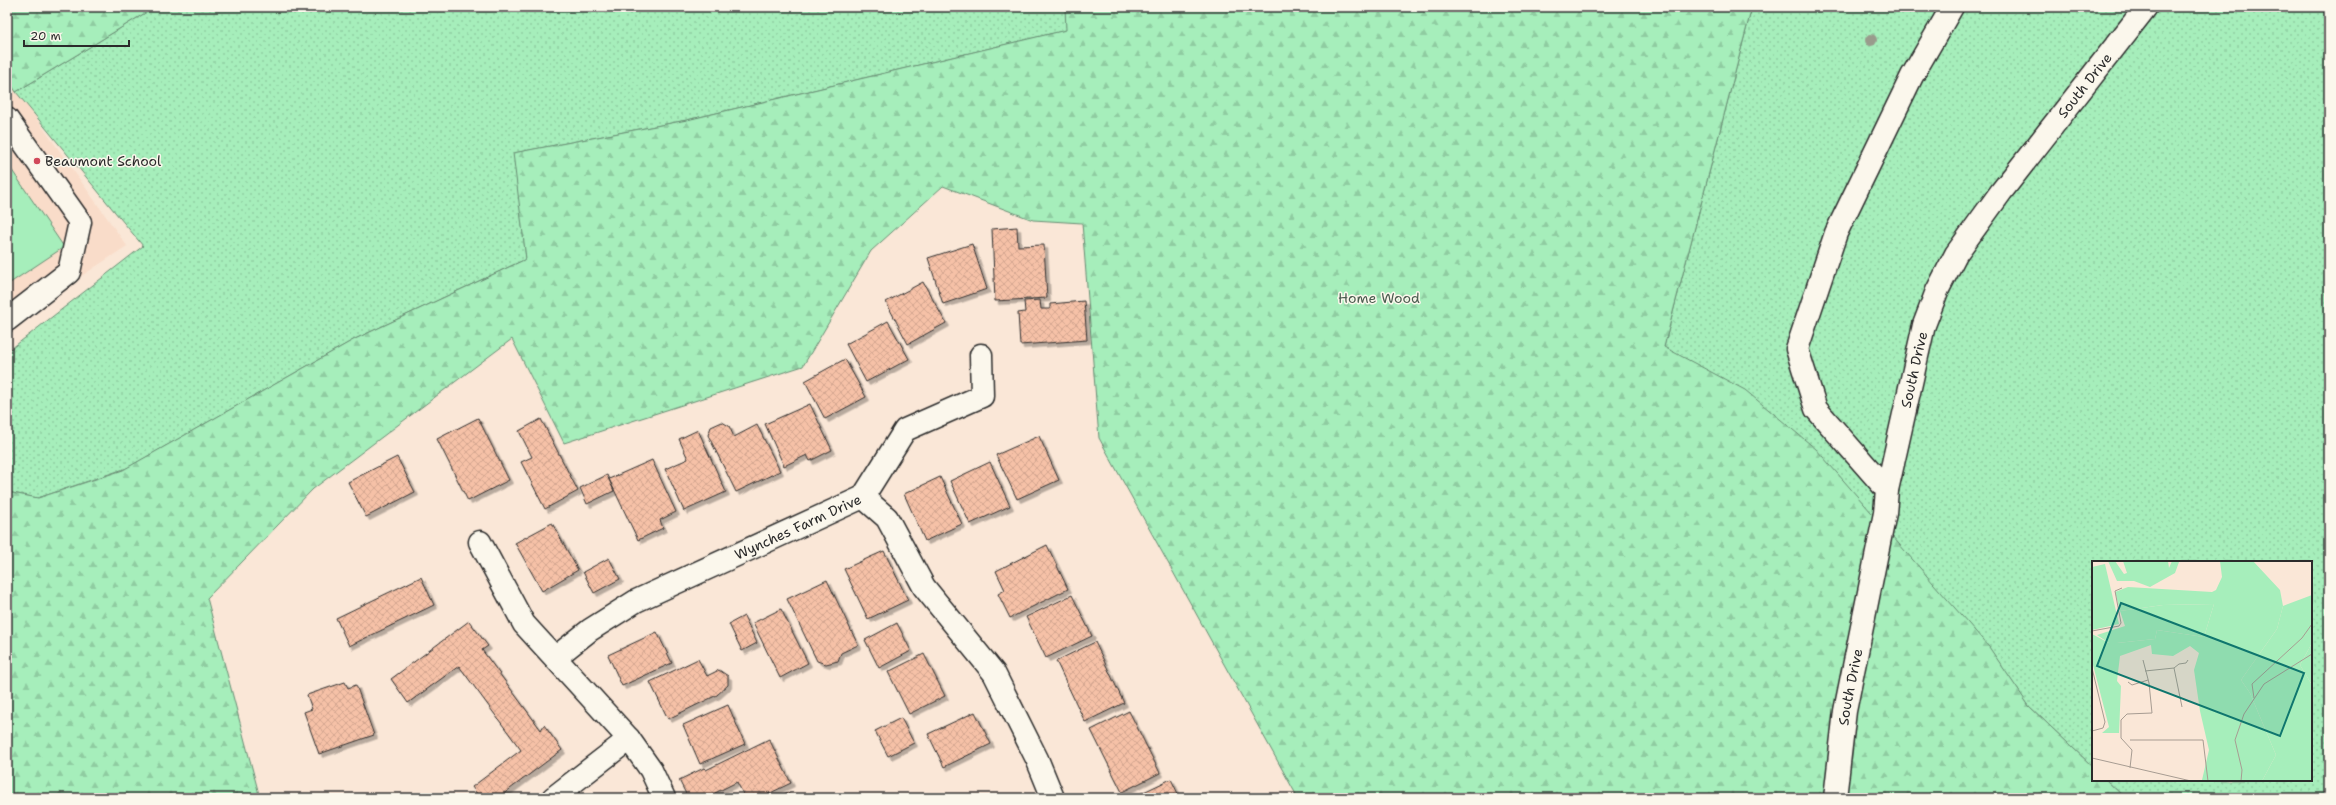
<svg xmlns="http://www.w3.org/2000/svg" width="2336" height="805" font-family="'Shantell Sans',sans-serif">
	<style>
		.built { fill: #f9dcc9 }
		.grass { fill: url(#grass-dots); stroke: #688c73 }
		.forest { fill: url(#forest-firs); stroke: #688c73 }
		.park { fill: #a6eebb; stroke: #688c73 }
		.building { fill: url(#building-cross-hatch); stroke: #2b2b2b; filter: url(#shadow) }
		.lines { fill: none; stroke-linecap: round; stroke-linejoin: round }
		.minor-casing { stroke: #2b2b2b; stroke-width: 25 }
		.minor { stroke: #fbf7ec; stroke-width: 22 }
		.tree { fill: #999b8c }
		.poi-dot { fill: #d1495b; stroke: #fbf7ec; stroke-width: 1.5 }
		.labels { text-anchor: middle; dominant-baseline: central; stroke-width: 3; stroke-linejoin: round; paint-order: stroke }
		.street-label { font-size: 14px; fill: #2b2b2b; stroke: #fbf7ec }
		.poi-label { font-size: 14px; fill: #2b2b2b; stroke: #fbf7ec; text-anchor: start }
		.park-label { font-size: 14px; fill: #4a5c4f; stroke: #fbf7ec }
		.inset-road { fill: none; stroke: #a79c92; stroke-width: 1 }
		.view { fill: #0f766e; fill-opacity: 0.15; stroke: #0f766e; stroke-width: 2 }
		.inset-edge { fill: none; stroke: #2b2b2b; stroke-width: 2 }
	</style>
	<defs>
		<pattern id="grass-dots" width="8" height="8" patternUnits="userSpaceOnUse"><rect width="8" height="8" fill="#a6eebb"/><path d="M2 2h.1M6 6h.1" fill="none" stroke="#8fcca1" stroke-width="1.8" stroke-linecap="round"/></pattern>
		<pattern id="forest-firs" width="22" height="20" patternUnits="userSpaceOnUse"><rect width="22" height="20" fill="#a6eebb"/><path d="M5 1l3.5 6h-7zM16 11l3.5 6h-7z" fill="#8fcca1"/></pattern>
		<pattern id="building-cross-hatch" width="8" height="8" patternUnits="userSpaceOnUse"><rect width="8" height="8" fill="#f6c1a7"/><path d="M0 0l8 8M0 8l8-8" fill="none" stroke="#d3a690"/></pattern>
		<filter id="shadow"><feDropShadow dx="3.5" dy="3.5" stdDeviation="0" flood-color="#0004"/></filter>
	</defs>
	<rect width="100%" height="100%" fill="#fae7d7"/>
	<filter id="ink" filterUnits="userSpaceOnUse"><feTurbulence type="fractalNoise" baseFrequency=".025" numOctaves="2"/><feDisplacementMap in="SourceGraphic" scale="8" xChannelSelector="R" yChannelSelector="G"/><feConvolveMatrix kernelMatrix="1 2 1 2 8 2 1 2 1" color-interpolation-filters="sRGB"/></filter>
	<g filter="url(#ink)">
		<path class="built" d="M7,77L127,246L7,325Z"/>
		<path class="grass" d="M155,7H1065L1067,30L687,120L514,153L526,259L355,339L127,468L38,498L7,492V352L143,246L16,92Z
			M1752,7H2329V798H2125L2106,780H2311V562H2093V767L2029,706L1988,647L1915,565L1664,347Z"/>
		<path class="forest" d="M7,7H155L16,92L7,78Z
			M1065,7H1752L1664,347L1745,390L1816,449L1989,647L2029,706L2093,767V780H2106L2125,798H1298L1099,438L1082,223L1033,220L943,186L871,251L803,366L564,443L512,339L313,489L207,598L260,798H7V492L38,498L123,470L355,339L526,259L513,153L687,120L1066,30Z"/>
		<path class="park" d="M7,163L64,247L7,285Z"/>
		<path class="building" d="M1017,227L1018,246L1044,245L1047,298L995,301L992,229Z
			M972,244L987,289L943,304L928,258Z
			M923,282L946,323L908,344L886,302Z
			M1040,300L1041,309H1050V304L1084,301L1087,340L1020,345L1018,313L1025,312L1024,301Z
			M888,321L909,359L866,382L846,344Z
			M845,359L866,397L825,419L805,381Z
			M810,404L832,450L810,461L807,455L784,466L765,424Z
			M478,418L509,480L468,501L437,439Z
			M541,419L578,491L545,509L521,462L532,457L519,431Z
			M722,422L729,426L734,437L757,425L780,471L736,492L708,435L711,427Z
			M698,430L726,492L684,511L665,469L688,459L679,439Z
			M1039,436L1059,480L1017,499L996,455Z
			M397,457L415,492L366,517L348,482Z
			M652,460L676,512L660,520L663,528L638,540L609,479Z
			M990,462L1010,506L970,524L950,481Z
			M607,475L614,491L587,504L580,488Z
			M940,477L962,524L925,541L904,494Z
			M552,523L578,570L542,591L515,543Z
			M1047,545L1068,589L1010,618L998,594L1005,590L996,571Z
			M884,551L908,600L868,619L844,569Z
			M609,558L620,579L594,593L583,572Z
			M421,577L434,605L349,646L336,618Z
			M827,580L858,645L841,653L838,661L826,664L817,661L787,599Z
			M1072,595L1092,636L1046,658L1026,617Z
			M781,609L808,663L780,678L753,623Z
			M744,616L757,643L742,651L729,624Z
			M469,621L488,646L482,650L541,730L544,725L562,750L498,798H480L472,787L521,750L459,666L408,703L391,679Z
			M897,623L911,651L879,668L865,640Z
			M657,632L672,663L622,686L608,655Z
			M1095,642L1124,703L1085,722L1056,661Z
			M924,654L945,696L909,714L888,672Z
			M698,659L707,676L719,670L728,676V685L717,695L668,719L650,682Z
			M345,682L348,688L356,685L374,735L319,754L304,712L312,709L307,695Z
			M728,705L745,744L700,764L683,725Z
			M1129,711L1160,773L1122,792L1091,730Z
			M975,712L991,744L944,767L928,734Z
			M901,718L914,743L888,756L875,731Z
			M769,739L791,783L760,798H745L737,782L715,793L716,796L711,798H688L679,780L704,768L706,770Z
			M1171,779L1180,798H1131Z
			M788,792L791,798H776Z"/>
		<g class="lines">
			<g class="minor-casing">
				<g id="minor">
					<path d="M7,119L80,222L69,272L7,320"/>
					<path d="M1887,490L1816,409L1797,349L1836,233L1912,76L1952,7"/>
					<path d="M863,497L887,518L924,587L994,673L1037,759L1053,798"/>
					<path d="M480,542L524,624L629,739L651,770L664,798"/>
					<path id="s1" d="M556,657L590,630L636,601L863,497L905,430L982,396L981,355"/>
					<path d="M553,798L629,739"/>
					<path id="s2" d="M1835,798L1845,711L1885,513L1887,490L1924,325L1937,291L1956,254L2001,192L2146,7"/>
				</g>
			</g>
			<use href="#minor" class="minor"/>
		</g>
		<circle class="tree" cx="1871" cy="40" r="6"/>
	</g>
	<circle class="poi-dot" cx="37" cy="161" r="4"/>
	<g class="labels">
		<g class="street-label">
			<text stroke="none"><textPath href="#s2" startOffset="772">South Drive</textPath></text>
			<text stroke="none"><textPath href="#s2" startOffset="436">South Drive</textPath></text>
			<text stroke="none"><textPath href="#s1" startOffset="276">Wynches Farm Drive</textPath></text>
			<text stroke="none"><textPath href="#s2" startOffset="112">South Drive</textPath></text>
		</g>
		<g class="poi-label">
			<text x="45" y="161">Beaumont School</text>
		</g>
		<g class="park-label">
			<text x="1379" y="298">Home Wood</text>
		</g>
	</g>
	<g transform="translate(2092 561)">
		<rect width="220" height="220" fill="#fae7d7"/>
		<path d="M220,34V82L208,104L220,124V220H170L184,194L158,132L149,119L185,68L191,45ZM122,43L112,76L65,69L63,78L25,82H17L5,74L33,65L28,50L71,44Z" fill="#a6eebb"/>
		<path d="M128,0H161L188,29L191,45L185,68L149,119L158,132L184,194L170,220L110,219L117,189L108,150L102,109L107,92L98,85L81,95L60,93L59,84L28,95L25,120L29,125L27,172H10L17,166L0,100V73L17,82H25L63,78L65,69L112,76L122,43L71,44L28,50L23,31L36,26L120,31L124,29L130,16ZM220,82V124L208,104Z" fill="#a6eebb"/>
		<path d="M16,0H23L32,13L35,12L31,0H76L77,7L80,0L87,1L83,12L58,26L42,20H25ZM13,3L27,63L0,69V6Z" fill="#a6eebb"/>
		<path class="inset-road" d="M0,70L27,65L29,62L23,30L30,27M0,107L13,161L11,167L0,170M82,107L90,146M53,110L82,107L87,103L94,102L96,99M36,121L40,124L56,119M162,137L160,123L210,77L220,63M38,179H111L116,220M0,197L99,220M38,207L40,189L29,177V159L35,153L60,152L57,122L51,99M149,220L150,209L143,179L152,153L172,123L220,93"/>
		<path class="view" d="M29,42L212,112L188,175L5,105Z"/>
		<rect width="220" height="220" class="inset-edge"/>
	</g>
	<rect width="2336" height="805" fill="none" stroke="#fbf7ec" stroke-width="24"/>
	<rect x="12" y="12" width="2312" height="781" fill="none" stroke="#2b2b2b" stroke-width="1.5" filter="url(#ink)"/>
	<path d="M24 40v6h105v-6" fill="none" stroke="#2b2b2b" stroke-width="2"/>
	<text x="30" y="40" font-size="12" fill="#2b2b2b" stroke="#fbf7ec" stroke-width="3" paint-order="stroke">20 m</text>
</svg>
